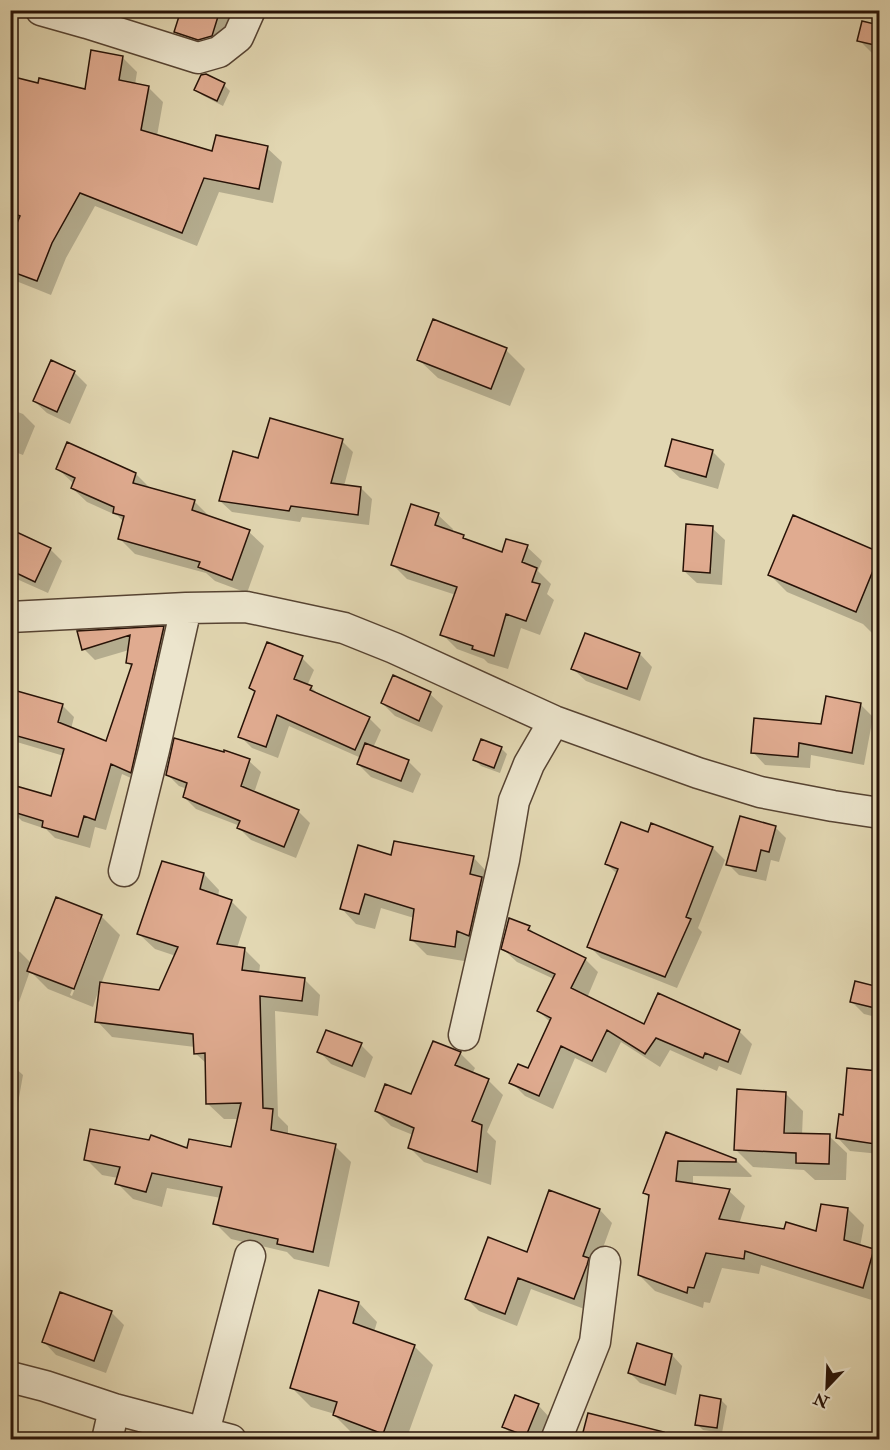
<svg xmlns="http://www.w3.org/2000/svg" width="890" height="1450" font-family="'IM FELL Double Pica',serif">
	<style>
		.shadow { fill: #0003; fill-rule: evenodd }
		.building { fill: #e0ab90; stroke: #271207; stroke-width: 1.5 }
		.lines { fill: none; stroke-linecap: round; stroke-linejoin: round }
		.minor-casing { stroke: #564332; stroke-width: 33 }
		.minor { stroke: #ece5cd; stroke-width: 30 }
	</style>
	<rect width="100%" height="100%" fill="#e2d7b2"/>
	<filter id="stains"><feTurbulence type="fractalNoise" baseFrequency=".00333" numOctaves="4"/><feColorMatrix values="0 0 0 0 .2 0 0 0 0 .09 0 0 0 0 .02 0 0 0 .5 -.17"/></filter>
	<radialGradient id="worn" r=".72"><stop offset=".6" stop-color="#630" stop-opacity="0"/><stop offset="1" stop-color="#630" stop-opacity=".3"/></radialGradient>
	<path class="shadow" d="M183,10H223L233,20L223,49L188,45L176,32Z
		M863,23L880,26V55L872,53L859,40Z
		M122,57L137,72L135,85L148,87L163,102L157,136L214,153L267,148L282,162L273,203L219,192L197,246L95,206L66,258L51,295L16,281L10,275V244L19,224L10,221V91L39,85L86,91Z
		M205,75L224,85L230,91L223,106L202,95L196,89Z
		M506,350L525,369L510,406L438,378L419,360Z
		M74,372L87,385L70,424L47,413L34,401Z
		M10,409L23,414L35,426L23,455L10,450Z
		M342,441L353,452L344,486L361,488L372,499L369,525L302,517L300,522L232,512L220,501L259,460Z
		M712,451L725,464L718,489L680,478L667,466Z
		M58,469L136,474L151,489L194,501L209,516L208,518L249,532L264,546L247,593L215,581L206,573L135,554L120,539L124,522L118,516L87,502L72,488L74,484Z
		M438,515L453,529L452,532L463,536L468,541L502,554L527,547L542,561L538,571L551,584L547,594L554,600L540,635L521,628L508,669L488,663L484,659L457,649L442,634L456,595L407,579L393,565Z
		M794,517L880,553V641L863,624L787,592L770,575Z
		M712,528L725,540L722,585L697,583L684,571Z
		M10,531L50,549L62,561L48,593L10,576Z
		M164,628L175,639L142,783L122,774L106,830L95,827L90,848L55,838L46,829L22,821L11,810L52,798L64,756L10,740V693L62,705L74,717L71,729L107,743L132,667L127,662L129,650L95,660L84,649L78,632Z
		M586,635L640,654L652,667L640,701L586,681L573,669Z
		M302,658L314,670L307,686L311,687L319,695L369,718L381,730L373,748L408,761L421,774L413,793L371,777L358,764L361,758L289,726L278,758L252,748L240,736L255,693L250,688Z
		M394,677L430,694L443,706L432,732L395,716L382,703Z
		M860,704L873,717L864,765L811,755L810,768L765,765L753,752L822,726Z
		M501,748L507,754L500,773L481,766L475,760Z
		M249,761L261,772L254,793L298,811L310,823L296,858L251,840L239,828L240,826L196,809L184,797L187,789L179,786L167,774Z
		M652,825L713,848L725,860L698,928L702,932L677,988L601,958L589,946L618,875L607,864L648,834Z
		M775,827L786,838L779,862L771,860L766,881L739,875L728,864Z
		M392,857H473L488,873L470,962L427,955L411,939L414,918L381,908L375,929L356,924L341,908Z
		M204,874L219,890L218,897L232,902L247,917L237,948L244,949L260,965L259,974L304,979L320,995L318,1016L275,1011L278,1116L288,1126V1135L335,1146L351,1162L329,1267L294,1259L287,1252L231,1239L215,1223L221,1198L167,1188L162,1207L133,1199L117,1183L118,1178L102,1175L86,1159L188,1150L232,1149L239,1119H224L208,1104L207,1064L195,1053V1047L112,1037L97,1021L99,989L93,1007L48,989L30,971L19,1002L10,999V948L20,952L32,964L101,916L120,935L101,984L160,991L176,956L155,949L139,934ZM97,924H100L72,996L70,995Z
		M529,928L539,937L585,959L598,972L587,998L645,1026L739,1031L752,1044L741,1075L719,1066L717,1071L670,1050L660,1067L621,1042L606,1073L575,1058L553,1109L525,1096L511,1082L528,1070L551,1023L539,1011L554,979L517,962L503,949Z
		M856,983L880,989V1018L864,1014L851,1001Z
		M10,1036L17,1043L13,1066L23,1075L17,1109L10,1108Z
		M361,1045L373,1057L365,1078L331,1064L319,1051Z
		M460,1053L475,1068L472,1074L488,1080L503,1095L487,1132L496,1141L491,1185L424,1162L409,1147L413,1135L391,1126L376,1111L412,1096Z
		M849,1070L880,1073V1154L850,1151L838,1138L844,1116Z
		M785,1093L803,1111L802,1135L829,1136L847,1153L846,1180H815L804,1170L753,1167L736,1150Z
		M666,1134L736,1160L752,1176L751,1177L693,1176V1185L729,1191L745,1206L739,1224L785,1231L818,1233L848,1209L864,1225L860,1247L873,1251L880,1257L878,1302L761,1265L759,1274L722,1268L710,1303L704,1302L703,1308L655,1291L639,1275L650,1199L644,1192Z
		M550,1192L600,1210L612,1223L596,1267L587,1310L531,1289L517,1326L479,1311L467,1299L528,1254Z
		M359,1303L377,1322L374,1332L414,1346L433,1365L406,1440H369L353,1434L334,1415L335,1414L311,1407L292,1388Z
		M111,1312L124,1325L106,1373L56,1355L44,1342Z
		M672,1355L682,1366L676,1395L640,1383L629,1372Z
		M721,1400L727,1406L722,1433L703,1430L697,1424Z
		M538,1405L550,1418L542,1440L517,1439L504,1427Z"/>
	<path class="building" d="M181,10H220L212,36L198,40L174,32Z
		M862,21L879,25V46L857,41Z
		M91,50L123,56L119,80L149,86L141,130L212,151L216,135L268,146L259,189L204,178L182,233L80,193L52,243L37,281L10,271V240L20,216L10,212V76L38,83L39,78L85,89Z
		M206,74L225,83L217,101L194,90L201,75Z
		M433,319L507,348L491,389L417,360Z
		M51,360L75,371L57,412L33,401Z
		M270,418L343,439L331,483L361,487L358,515L291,506L289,511L219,501L233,451L258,458Z
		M672,439L713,450L706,477L665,466Z
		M67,442L136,473L133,483L195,500L192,510L250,530L232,580L198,567L200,562L118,539L124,516L113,513L114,507L71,488L75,478L56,469Z
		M411,504L439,513L435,525L464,535L463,538L502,552L506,539L528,545L522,562L537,568L532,582L540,584L526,621L506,614L494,656L472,649L473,646L440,635L457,587L391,565Z
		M793,515L879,552V556L856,612L768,575Z
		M686,524L713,526L710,573L683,571Z
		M10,529L51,548L35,582L10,570Z
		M164,626L131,773L111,764L95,820L84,816L78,837L42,827L43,821L10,811V805L16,786L51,796L64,749L10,734V689L63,704L58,722L106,741L132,664L126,663L130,635L82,650L77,631Z
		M585,633L640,653L627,689L571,669Z
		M267,642L303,656L294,679L312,686L310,690L370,717L355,750L277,715L266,747L238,737L255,691L249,688Z
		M393,675L431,692L419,721L381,703Z
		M826,696L861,703L852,753L799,743L798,757L751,753L754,718L821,724Z
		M174,738L224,752V750L250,759L241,786L299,810L284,847L237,828L240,821L183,797L187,783L166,775Z
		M481,739L502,747L494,768L473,760Z
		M365,743L409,760L401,781L357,764Z
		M740,816L776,826L769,852L761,850L756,871L726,865Z
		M621,822L648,832L651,823L713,847L686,917L691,919L665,977L587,947L618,869L605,864Z
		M394,841L474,856L470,874L482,877L469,936L457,931L455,947L410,940L414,909L365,894L359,914L340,909L358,845L391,855Z
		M162,861L204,873L200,889L232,900L217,944L245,948L242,970L305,978L302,1001L260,996L263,1108L273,1109L271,1130L336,1144L313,1252L277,1244L278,1239L213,1224L222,1187L152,1173L146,1192L115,1184L120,1167L84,1160L90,1129L149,1140L151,1135L187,1148L189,1139L231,1147L241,1103L206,1104L205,1053L194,1054L193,1034L95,1022L100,982L159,990L178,947L137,934Z
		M56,897L102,915L74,989L27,971Z
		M509,918L530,926L528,930L586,958L571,988L644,1024L658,993L740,1030L728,1062L705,1053L703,1058L656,1038L645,1054L607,1030L592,1061L561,1046L539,1096L509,1083L518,1064L528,1068L551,1018L537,1011L555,974L501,949Z
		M855,981L879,987V1009L850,1002Z
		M326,1030L362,1043L352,1066L317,1052Z
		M433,1041L461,1052L455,1065L489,1079L472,1121L482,1125L477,1172L408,1148L414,1128L375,1111L385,1084L411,1094Z
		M847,1068L879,1071V1109L875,1144L836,1138L839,1114L843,1115Z
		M737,1089L786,1092L784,1133L830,1134L829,1164L796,1163V1153L734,1150Z
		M666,1132L736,1159V1162L678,1161L676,1181L730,1189L719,1219L784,1229L786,1222L816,1231L821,1204L848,1208L844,1240L874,1249L863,1288L745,1251L744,1259L706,1253L694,1288L688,1287L687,1293L638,1275L649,1195L643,1193Z
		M549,1190L600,1209L583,1256L589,1258L587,1265L574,1299L518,1278L505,1314L465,1299L488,1237L527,1252Z
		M319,1290L359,1302L353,1323L415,1345L383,1434L333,1415L337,1402L290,1388Z
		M60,1292L112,1311L94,1361L42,1342Z
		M637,1343L672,1354L665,1385L628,1373Z
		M515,1395L539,1404L526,1436L502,1427Z
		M700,1395L721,1399L717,1428L695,1425Z
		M588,1413L664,1432L663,1440H581Z"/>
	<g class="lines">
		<g class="minor-casing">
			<path id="minor" d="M41,10L87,23L198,58L219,52L238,37L250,10
				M10,617L186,608L246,607L344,628L394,648L554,721L698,773L760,792L833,806L880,813
				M124,871L154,750L186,608
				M464,1035L504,860L514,801L529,764L554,721
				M10,1377L45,1386L114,1409L231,1440
				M204,1432L250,1256
				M107,1440L114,1409
				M556,1440L595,1342L605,1262"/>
		</g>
		<use href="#minor" class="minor"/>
	</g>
	<rect width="890" height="1450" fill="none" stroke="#e2d7b2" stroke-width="36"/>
	<rect x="12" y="12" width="866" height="1426" fill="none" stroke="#271207" stroke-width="3"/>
	<rect x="18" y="18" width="854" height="1414" fill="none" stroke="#271207" stroke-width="1.5"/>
	<g transform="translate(827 1387) rotate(203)" stroke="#ece5cd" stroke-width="4.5" paint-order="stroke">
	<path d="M0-4.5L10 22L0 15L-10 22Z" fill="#271207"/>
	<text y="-9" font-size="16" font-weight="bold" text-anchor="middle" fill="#271207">N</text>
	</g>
	<rect width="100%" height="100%" filter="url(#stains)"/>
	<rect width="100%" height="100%" fill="url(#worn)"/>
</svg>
